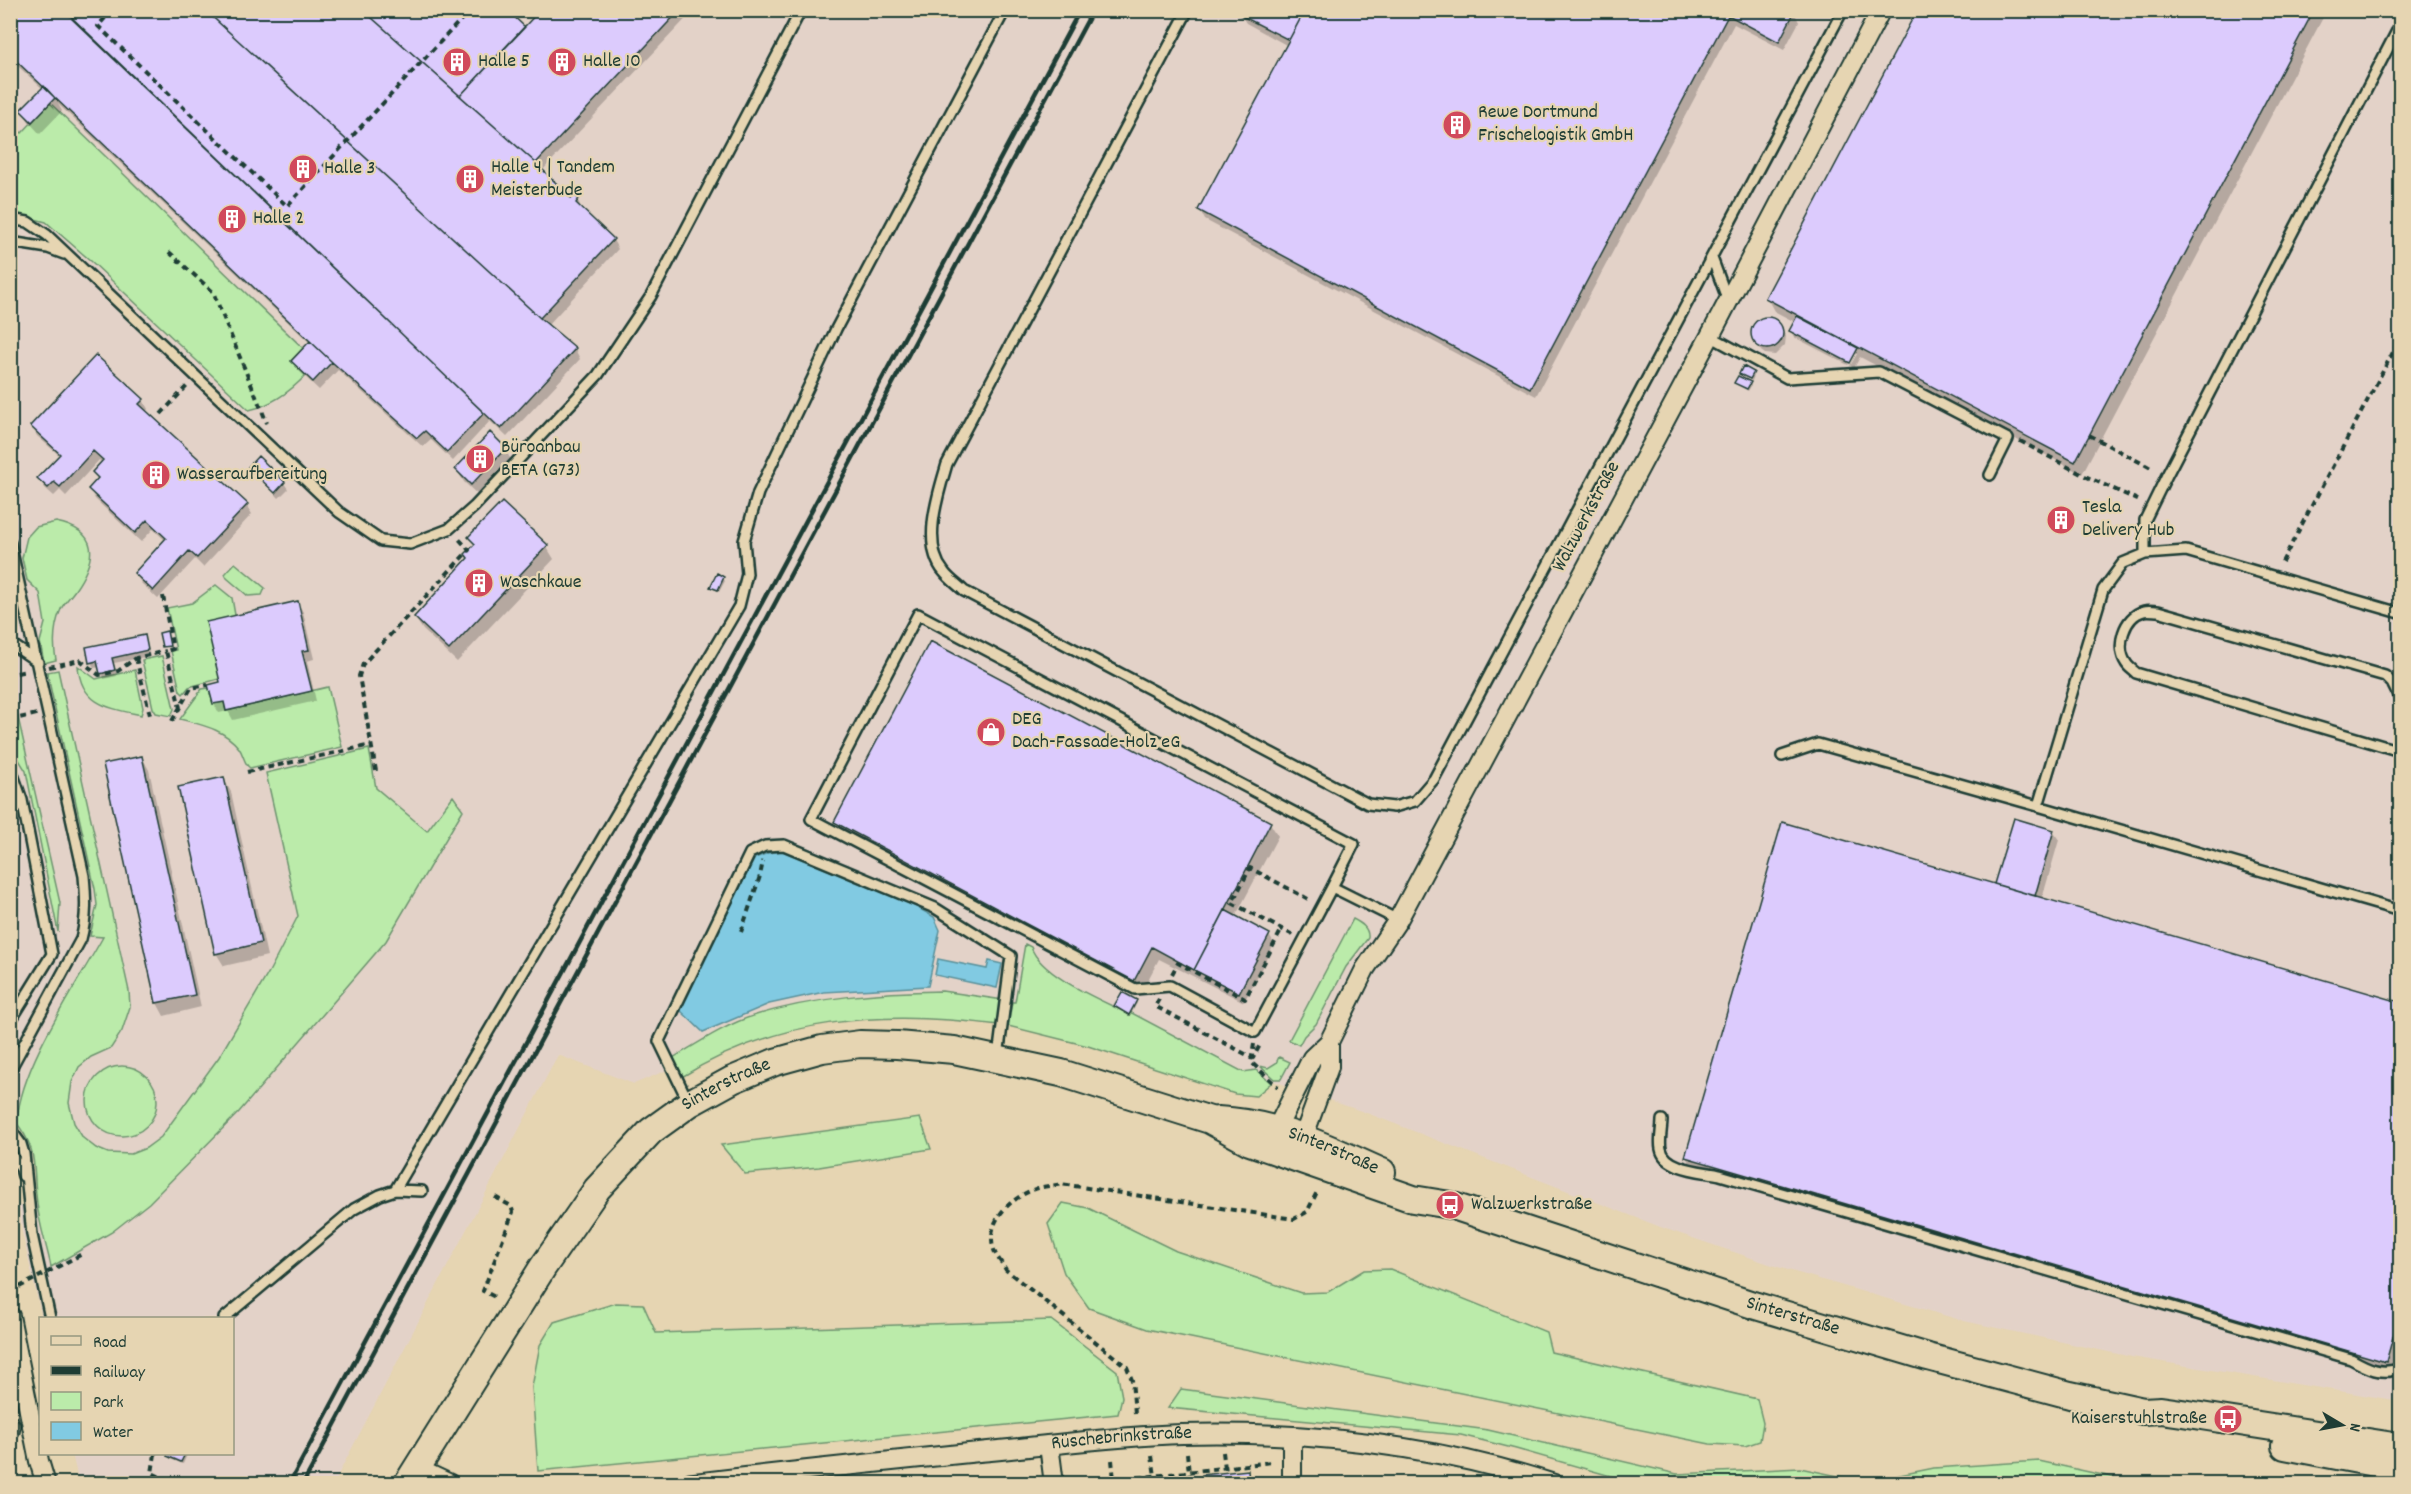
<svg xmlns="http://www.w3.org/2000/svg" width="2411" height="1494" font-family="Dekko,sans-serif">
	<style>
		.built { fill: #e3d2c8 }
		.green { fill: #bbebaa; stroke: #6d946f; stroke-width: 1.5 }
		.water { fill: #81cae2; stroke: #5a929c; stroke-width: 1.5 }
		.shadow { fill: #0003 }
		.building { fill: #dccbfd; stroke: #1f3d34; stroke-width: 1.5 }
		.lines { fill: none; stroke-linecap: round; stroke-linejoin: round }
		.lane-casing { stroke: #1f3d34; stroke-width: 14 }
		.street-casing { stroke: #1f3d34; stroke-width: 22 }
		.secondary-casing { stroke: #1f3d34; stroke-width: 30 }
		.path { stroke: #1f3d34; stroke-width: 4; stroke-dasharray: 6 4.5; stroke-linecap: butt }
		.lane { stroke: #e6d5b2; stroke-width: 9 }
		.street { stroke: #e6d5b2; stroke-width: 18 }
		.secondary { stroke: #e6d5b2; stroke-width: 26 }
		.rail { stroke: #1f3d34; stroke-width: 4.5 }
		.path-bridge { stroke: #1f3d34; stroke-width: 4; stroke-dasharray: 6 4.5; stroke-linecap: butt }
		.labels { text-anchor: middle; dominant-baseline: central; stroke-width: 4.5; stroke-linejoin: round; paint-order: stroke }
		.poi-label { font-size: 20px; fill: #1f3d34; stroke: #e6d5b2; text-anchor: start }
		.street-label { font-size: 20px; fill: #1f3d34; stroke: #e6d5b2 }
	</style>
	<rect width="100%" height="100%" fill="#e6d5b2"/>
	<filter id="ink" filterUnits="userSpaceOnUse"><feTurbulence type="fractalNoise" baseFrequency=".0167" numOctaves="2"/><feDisplacementMap in="SourceGraphic" scale="12" xChannelSelector="R" yChannelSelector="G"/><feConvolveMatrix kernelMatrix="1 2 1 2 8 2 1 2 1" color-interpolation-filters="sRGB"/></filter>
	<g filter="url(#ink)">
		<path class="built" d="M10,11H2400V1401L2132,1357L1964,1321L1781,1268L1663,1228L1367,1113L1065,1010L922,1008L800,1014L634,1084L558,1055L339,1473L336,1483H79L72,1454H232V1318H42L22,1232L19,1206L36,1203L37,1187L36,1165L30,1141L24,1131L14,1120L10,1119Z"/>
		<path class="green" d="M50,103C135,184 218,267 303,348L291,361L306,375C290,392 272,405 249,410L91,261L46,222L11,213L10,123L22,133Z
			M56,522C100,531 97,558 75,590C70,597 64,603 61,609C54,625 53,643 56,660L44,663L40,642L45,623L40,593L27,580L22,558L27,537L36,527Z
			M235,563L265,588L262,595L248,596L227,578L225,574Z
			M216,585L232,598L235,615L219,679L189,687L183,694L180,691L171,651L176,650L167,608L192,603Z
			M162,656L174,709L171,716L156,713L153,708L142,660Z
			M78,666L96,679L135,670L143,708L141,715C109,708 81,705 78,666Z
			M58,670L129,991L130,1007L122,1031L111,1048L91,1057L79,1067L72,1082L69,1103L74,1123L83,1138L96,1148L108,1153L131,1154L146,1148L161,1137L219,1057L269,972L298,916L266,773L369,749L376,788L427,831L453,796L463,810L386,941L239,1112L149,1203L112,1232L51,1267C47,1246 39,1225 37,1203C32,1168 40,1150 14,1120H17C22,1063 75,988 103,937L90,936L97,905L95,889L47,672Z
			M10,682L60,903L58,932L26,771L11,747Z
			M328,687L342,747L250,768C244,764 244,755 239,748C224,729 202,725 180,719L202,689L209,688L213,704L224,702L226,711Z
			M1353,919C1361,923 1369,928 1368,938L1346,967L1316,1024L1304,1036L1299,1045L1289,1040Z
			M1025,944L1031,947C1041,976 1101,1000 1129,1014L1130,1012L1243,1072L1256,1070L1271,1083L1256,1096L1235,1094L1088,1046L1008,1026L1012,1002H1015Z
			M942,991L1003,1000L999,1025C885,1010 780,1016 680,1078L671,1059C698,1043 726,1024 756,1015C817,997 879,992 942,991Z
			M1279,1057L1290,1062L1281,1079H1274L1260,1066L1268,1068L1276,1063Z
			M87 1101a35 35 0 1 1 70 0a35 35 0 1 1-70 0Z
			M920,1118L931,1149L819,1167L745,1174L721,1145Z
			M1063,1203L1088,1208L1176,1251L1301,1293L1328,1292L1364,1270L1390,1269L1546,1332L1551,1352L1757,1399L1763,1423L1760,1441L1745,1446L1710,1444L1147,1329L1089,1308L1064,1273L1048,1224Z
			M616,1303L643,1304L656,1333L1051,1320L1117,1371L1122,1397L1118,1414L538,1471L532,1387L540,1345L554,1322Z
			M1181,1389L1488,1430L1677,1474L1800,1468L1866,1482L1934,1468L2039,1461L2139,1483H1635L1516,1449L1461,1435L1168,1408Z"/>
		<path class="water" d="M782,851L913,905L934,917L940,930L928,986L824,992L769,1004L703,1032L681,1011L682,1003L755,858L768,853Z
			M938,959L987,969L989,961L1002,964L997,988L935,975Z"/>
		<path class="shadow" d="M10,10L72,21L525,29L542,10H694L542,171L571,200L574,197L578,200L582,211L613,240L618,249L547,326L575,349L580,359L507,437L490,421L453,461L431,440L423,447L338,370L319,390L298,370L293,361L310,343L58,104L62,111L40,134L30,123L22,111L43,89L10,59Z
			M1919,10H2327L2082,474L1860,357L1854,368L1850,366L1857,354H1854L1848,365L1794,337L1791,331L1795,322L1774,311L1767,298Z
			M1794,12L1799,22L1784,50L1734,24L1536,396L1205,220L1200,210L1288,46L1246,23L1240,14Z
			M1762,319H1771L1786,336L1785,345L1775,355L1765,354L1761,351L1752,335L1754,325Z
			M1753,373L1754,376L1752,381L1741,374Z
			M1736,383H1750L1751,386L1748,391Z
			M143,400L148,409L146,412L246,505L252,514L203,567L195,559L158,599L141,583L136,574L166,541L153,529L141,542L95,499L90,489L98,480L94,473L103,463L99,460L66,496L60,490L54,496L45,488L39,478L60,456L37,436L32,426Z
			M490,435L505,449L512,462L479,496L464,482L456,469Z
			M250,467L284,483L288,489L279,498Z
			M2069,518L2068,529L2054,525L2053,523Z
			M470,537L546,546L554,559L457,662L423,630L415,618L469,559L475,546Z
			M723,578L725,581L719,592L714,589L712,587Z
			M297,602L303,612L314,659L307,661L316,701L233,720L228,711L219,713L214,704L222,683Z
			M144,636L150,656L114,663L117,676L104,679L100,667L94,668L91,662Z
			M930,643L1270,823L1278,836L1235,917L1269,935L1274,944L1244,1002L1159,959L1141,993L843,835L836,822Z
			M142,757L149,770L201,1007L164,1016L157,1003Z
			M224,779L231,792L267,956L224,966L216,953Z
			M2053,831L2059,840L2042,899L2400,1004V1348L2393,1374L1694,1170L1686,1157L1995,886Z
			M1136,1001L1137,1003L1130,1016L1115,1006Z
			M170,1454H186L187,1455L183,1464L170,1459Z"/>
		<path class="building" d="M10,10H64L484,413L447,452L425,431L417,438L332,362L10,55Z
			M80,10H205L540,318L576,348L501,429L72,19Z
			M205,10H363L536,163L571,198L574,195L579,199L576,203L614,239L540,318Z
			M363,10H507L525,27L460,96Z
			M540,10H680L536,163L460,96Z
			M1240,10H1302L1304,12L1289,40L1238,14Z
			M1305,10H1731L1530,388L1198,210Z
			M1731,10H1794L1795,11L1779,42L1728,15Z
			M1917,10H2314L2075,462L1765,298Z
			M44,86L55,98L32,122L20,110Z
			M1797,316L1858,348L1850,363L1789,331Z
			M1751 333a16 16 0 1 1 32 0a16 16 0 1 1-32 0Z
			M310,341L332,362L313,382L291,361Z
			M96,355L144,399L139,404L248,504L197,558L189,551L153,591L134,573L166,538L147,520L135,533L88,489L98,478L92,472L103,460L93,451L60,487L54,482L48,488L37,478L60,454L30,426Z
			M1743,366L1754,372L1750,379L1739,374Z
			M1738,376L1751,382L1747,389L1734,383Z
			M490,432L506,448L471,485L455,469Z
			M258,456L285,482L275,493L248,467Z
			M502,502L548,545L449,650L414,617L468,558L465,554L475,544L468,537Z
			M2054,512L2070,517L2067,528L2051,523Z
			M717,573L724,577L718,590L710,587Z
			M298,601L309,650L302,651L312,691L226,711L224,702L213,704L208,685L220,682L206,622Z
			M167,631L170,646L162,647L159,633Z
			M145,635L148,650L112,658L115,670L100,674L97,661L89,663L86,647Z
			M930,641L1271,822L1194,970L1152,947L1134,981L834,822Z
			M142,756L195,995L156,1003L103,764Z
			M224,777L261,943L215,954L178,787Z
			M2014,818L2054,830L2035,896L1994,884Z
			M1782,822L2400,1002V1312L2386,1362L1685,1157Z
			M1225,910L1270,934L1239,993L1194,970Z
			M1122,992L1137,1000L1129,1015L1114,1006Z
			M168,1454H185L181,1462L167,1456Z
			M1248,1470L1249,1484H1203L1202,1475Z
			M1017,1478V1484H973Z
			M1177,1478V1484H1135V1482Z
			M1384,1479L1413,1482V1484H1371V1482L1383,1483Z"/>
		<g class="lines">
			<g class="lane-casing">
				<path id="lane" d="M1188,10L947,464C938,494 921,545 944,572C949,579 958,585 964,591L1368,804L1394,807L1415,801L1434,779L1843,10
					M10,219L28,222L47,235L339,512L381,541L410,544L449,529L474,507L598,375L651,296L801,10
					M10,242L48,248L64,254
					M1712,258L1728,301
					M1710,336L1787,378L1879,372L2008,439L1990,475
					M10,543L84,876C86,898 87,917 81,939L10,1070
					M2145,554V520L2167,475L2400,25
					M10,643L38,662
					M2400,699L2392,683L2385,676L2158,611C2154,611 2148,610 2144,611C2124,616 2115,647 2126,663C2128,667 2133,670 2136,673L2400,751
					M1782,756L1818,744L2038,806L2103,590L2123,563L2145,554L2186,551L2400,613
					M10,766L22,800L52,954L10,1022
					M2038,806L2400,911
					M1332,887L1255,1032L1170,986L1135,989L811,819L918,614L1354,844L1332,887L1398,920
					M688,1101L659,1041L750,853L765,846L784,845L935,908L1011,956L998,1057
					M1662,1120C1662,1129 1659,1140 1661,1149C1665,1170 1704,1171 1720,1175L2351,1359C2367,1368 2382,1376 2400,1368
					M10,1129L21,1144L24,1154L32,1235L50,1318
					M10,1153L21,1169L23,1176
					M395,1190L739,606L747,574L744,541L758,493L836,329L1005,10
					M224,1318L354,1209L380,1195L395,1190L422,1191"/>
			</g>
			<g class="street-casing">
				<g id="street">
					<path d="M1271,1140L1312,1058L1329,1042L1365,969L1398,920L1710,336L1881,10"/>
					<path d="M1299,1149L1329,1067V1042"/>
					<path d="M10,1316L39,1461L46,1484"/>
					<path d="M10,1425V1430"/>
					<path d="M1292,1437V1484"/>
					<path d="M1049,1445L1054,1484"/>
					<path d="M418,1469L450,1484"/>
					<path id="s1" d="M686,1484C783,1472 881,1462 979,1452C1046,1446 1114,1436 1182,1434C1306,1431 1436,1445 1554,1484"/>
				</g>
			</g>
			<g class="secondary-casing">
				<g id="secondary">
					<path id="s2" d="M1218,1120C1279,1123 1328,1148 1382,1172"/>
					<path d="M2285,1446L2400,1468"/>
					<path id="s3" d="M407,1484L543,1267L597,1189L651,1131L690,1103L732,1080L775,1062L822,1049L860,1044L897,1045L954,1050L1061,1073L1210,1120L1250,1142L1413,1199L1450,1205L1753,1305L1928,1357L2070,1395L2143,1411L2161,1410L2182,1413L2400,1447"/>
				</g>
			</g>
			<path class="path" d="M112,10L98,26L287,206L470,10
				M169,252L213,292L267,423
				M161,414L187,386
				M2089,435L2151,468
				M2020,441L2085,476L2140,501
				M2282,562L2400,339
				M163,596L173,649L166,651L180,708
				M136,658L150,715
				M49,667L80,660L99,675L118,671L136,658L166,651
				M17,673L27,671
				M10,720L37,714
				M172,721L191,688L208,685
				M376,771L359,676L363,664L469,550L459,539
				M247,772L371,745
				M741,932L760,876L763,861
				M1293,935L1232,903L1250,868L1312,901
				M1172,974L1178,963L1245,999L1282,929
				M1159,999L1155,1006L1253,1058L1260,1045
				M1254,1044L1251,1062L1278,1087
				M495,1197L511,1206L513,1212L483,1291L497,1298
				M1135,1413L1132,1380L1127,1367L1006,1270C1003,1264 996,1257 994,1250C984,1220 1013,1196 1038,1188C1045,1186 1054,1186 1061,1184L1294,1219L1307,1212L1318,1190
				M1223,1452L1225,1468
				M1187,1453L1190,1484
				M155,1454L152,1473L165,1479
				M1152,1456L1155,1476
				M1112,1460L1114,1480
				M472,1479L475,1484
				M1086,1484L1271,1462"/>
			<use href="#lane" class="lane"/>
			<use href="#street" class="street"/>
			<use href="#secondary" class="secondary"/>
			<path class="rail" d="M289,1484L1080,10
				M303,1484L1093,10"/>
			<path class="path-bridge" d="M10,1292L82,1254"/>
		</g>
	</g>
	<defs>
		<g id="building-disc" transform="scale(1.5)"><circle r="9.5" fill="#d1495b" stroke="#e6d5b2"/><path d="M-4-6H4V6H1V3H-1V6H-4ZM-2.5-4.3h1.7v1.8h-1.7ZM.8-4.3h1.7v1.8H.8ZM-2.5-1h1.7V.8h-1.7ZM.8-1h1.7V.8H.8Z" fill="#fff"/></g>
		<g id="shop-disc" transform="scale(1.5)"><circle r="9.5" fill="#d1495b" stroke="#e6d5b2"/><path d="M-5-2.5h2.3a2.7 3.5 0 0 1 5.4 0H5L5.5 6h-11ZM-1.5-2.5h3a1.5 2.3 0 0 0-3 0Z" fill="#fff"/></g>
		<g id="bus-disc" transform="scale(1.5)"><circle r="9.5" fill="#d1495b" stroke="#e6d5b2"/><path d="M-5-6H5V4H4V6H2V4H-2V6H-4V4H-5ZM-3.5-4V0h7V-4ZM-3.5 1.2v1.5H-2V1.2ZM2 1.2v1.5H3.5V1.2Z" fill="#fff"/></g>
	</defs>
	<g fill-rule="evenodd">
		<use href="#building-disc" x="457" y="62"/>
		<use href="#building-disc" x="562" y="62"/>
		<use href="#building-disc" x="1457" y="125"/>
		<use href="#building-disc" x="303" y="169"/>
		<use href="#building-disc" x="470" y="179"/>
		<use href="#building-disc" x="232" y="219"/>
		<use href="#building-disc" x="480" y="459"/>
		<use href="#building-disc" x="156" y="475"/>
		<use href="#building-disc" x="2061" y="520"/>
		<use href="#building-disc" x="479" y="583"/>
		<use href="#shop-disc" x="991" y="732"/>
		<use href="#bus-disc" x="1450" y="1205"/>
		<use href="#bus-disc" x="2228" y="1419"/>
	</g>
	<g class="labels">
		<g class="poi-label">
			<text x="478" y="62">Halle 5</text>
			<text x="583" y="62">Halle 10</text>
			<text x="1478" y="113">Rewe Dortmund<tspan x="1478" dy="23">Frischelogistik GmbH</tspan></text>
			<text x="491" y="168">Halle 4 | Tandem<tspan x="491" dy="23">Meisterbude</tspan></text>
			<text x="324" y="169">Halle 3</text>
			<text x="253" y="219">Halle 2</text>
			<text x="501" y="448">Büroanbau<tspan x="501" dy="23">BETA (G73)</tspan></text>
			<text x="177" y="475">Wasseraufbereitung</text>
			<text x="2082" y="508">Tesla<tspan x="2082" dy="23">Delivery Hub</tspan></text>
			<text x="500" y="583">Waschkaue</text>
			<text x="1012" y="720">DEG<tspan x="1012" dy="23">Dach-Fassade-Holz eG</tspan></text>
			<text x="1471" y="1205">Walzwerkstraße</text>
			<text x="2207" y="1419" text-anchor="end">Kaiserstuhlstraße</text>
		</g>
		<g class="street-label">
			<text transform="translate(1587 517) rotate(-62)">Walzwerkstraße</text>
			<text stroke="none"><textPath href="#s3" startOffset="519">Sinterstraße</textPath></text>
			<text stroke="none"><textPath href="#s2" startOffset="120">Sinterstraße</textPath></text>
			<text stroke="none"><textPath href="#s3" startOffset="1636">Sinterstraße</textPath></text>
			<text stroke="none"><textPath href="#s1" startOffset="438">Rüschebrinkstraße</textPath></text>
		</g>
	</g>
	<rect width="2411" height="1494" fill="none" stroke="#e6d5b2" stroke-width="36"/>
	<rect x="18" y="18" width="2375" height="1458" fill="none" stroke="#1f3d34" stroke-width="2" filter="url(#ink)"/>
	<rect x="39" y="1317" width="195" height="138" fill="#e6d5b2" stroke="#969880" stroke-width="1.5"/>
	<rect x="51" y="1336" width="30" height="9" fill="#e6d5b2" stroke="#969880" stroke-width="1.5"/>
	<text x="93" y="1347" font-size="18" fill="#1f3d34">Road</text>
	<rect x="51" y="1366" width="30" height="9" fill="#1f3d34" stroke="#969880" stroke-width="1.5"/>
	<text x="93" y="1377" font-size="18" fill="#1f3d34">Railway</text>
	<rect x="51" y="1392" width="30" height="18" fill="#bbebaa" stroke="#969880" stroke-width="1.5"/>
	<text x="93" y="1407" font-size="18" fill="#1f3d34">Park</text>
	<rect x="51" y="1422" width="30" height="18" fill="#81cae2" stroke="#969880" stroke-width="1.5"/>
	<text x="93" y="1437" font-size="18" fill="#1f3d34">Water</text>
	<g transform="translate(2342 1425) rotate(100)" stroke="#e6d5b2" stroke-width="4.5" paint-order="stroke">
	<path d="M0-4.5L10 22L0 15L-10 22Z" fill="#1f3d34"/>
	<text y="-9" font-size="16" font-weight="bold" text-anchor="middle" fill="#1f3d34">N</text>
	</g>
</svg>
